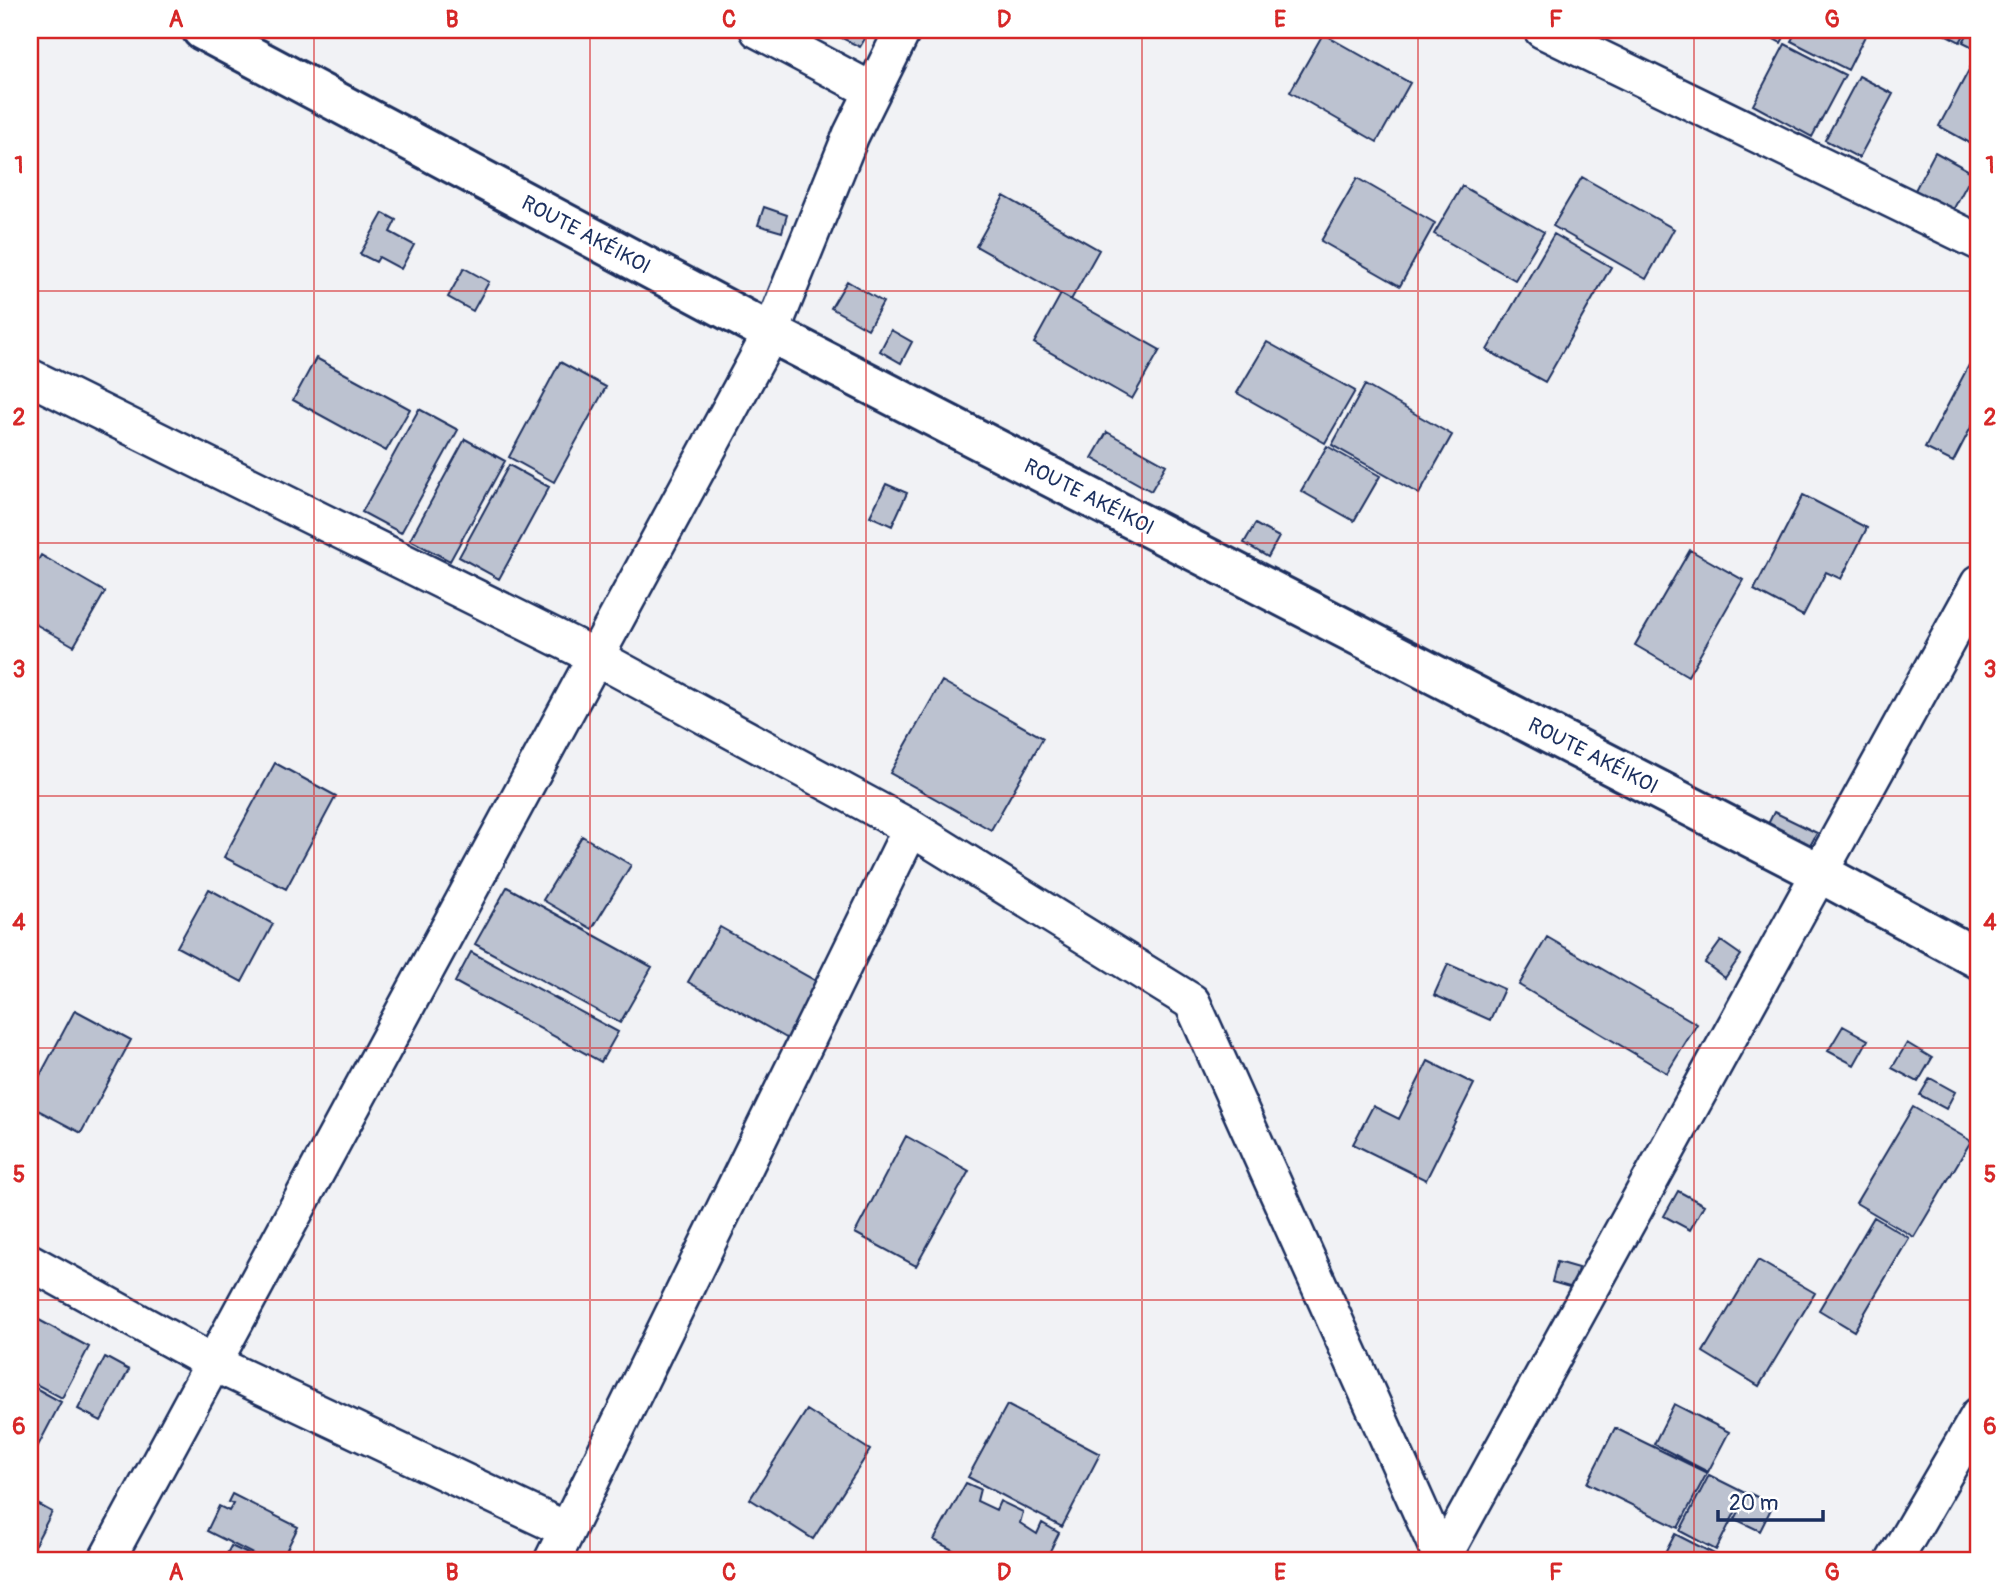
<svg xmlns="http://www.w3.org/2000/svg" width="2009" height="1591" font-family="Pangolin,sans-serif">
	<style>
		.building { fill: #bcc2d0; stroke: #1b2f5e; stroke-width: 2 }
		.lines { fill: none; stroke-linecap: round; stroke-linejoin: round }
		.minor-casing { stroke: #1b2f5e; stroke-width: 40 }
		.tertiary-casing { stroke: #1b2f5e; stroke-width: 44 }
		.minor { stroke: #fff; stroke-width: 35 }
		.tertiary { stroke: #fff; stroke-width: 38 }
		.grid { fill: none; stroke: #d62828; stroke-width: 2; stroke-opacity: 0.55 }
		.labels { text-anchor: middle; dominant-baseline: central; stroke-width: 5; stroke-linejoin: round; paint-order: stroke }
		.street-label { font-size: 21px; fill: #1b2f5e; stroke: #fff }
		.neatline { fill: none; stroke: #d62828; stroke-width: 2.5 }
		.grid-label { font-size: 23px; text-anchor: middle; font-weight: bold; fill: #d62828 }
	</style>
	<rect width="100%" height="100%" fill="#f1f2f5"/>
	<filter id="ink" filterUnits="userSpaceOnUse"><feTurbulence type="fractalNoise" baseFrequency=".0143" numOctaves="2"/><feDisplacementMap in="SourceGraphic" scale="14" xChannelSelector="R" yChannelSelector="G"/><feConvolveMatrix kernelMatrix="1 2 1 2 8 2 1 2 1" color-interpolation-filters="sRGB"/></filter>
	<g filter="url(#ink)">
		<path class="building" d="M844,30H870L860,47L840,37Z
			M1757,30H1788L1781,43Z
			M1797,30H1868L1848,70L1791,41Z
			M1937,30H1967L1960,42Z
			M1970,30H1979V50L1963,42Z
			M1323,34L1410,83L1377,142L1290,92Z
			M1785,44L1845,75L1812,137L1753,105Z
			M1977,55L1979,57V148L1939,126Z
			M1859,76L1893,94L1859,158L1825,140Z
			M1935,152L1973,173L1952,212L1914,192Z
			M1582,177L1674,229L1646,279L1553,226Z
			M1357,178L1435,223L1400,286L1321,241Z
			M1462,186L1544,232L1515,280L1434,234Z
			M1004,196L1099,250L1071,300L976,246Z
			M764,207L787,215L782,232L758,225Z
			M383,213L396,220L390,232L414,245L401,269L379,257L376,262L360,254Z
			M1554,234L1611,267L1545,382L1487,350Z
			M464,268L489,282L473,311L448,297Z
			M847,281L883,302L868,329L831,308Z
			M1061,294L1160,350L1132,399L1034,343Z
			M891,330L912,342L901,363L880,351Z
			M1267,342L1355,391L1325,443L1237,393Z
			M316,358L410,409L386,451L293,400Z
			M560,362L606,387L554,482L509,457Z
			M1969,365L1979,370V412L1953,462L1925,448Z
			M1365,385L1452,435L1419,494L1332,445Z
			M419,409L458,430L401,533L362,512Z
			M1107,432L1166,465L1151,491L1092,458Z
			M465,439L505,461L450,561L410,540Z
			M1327,446L1380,476L1354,521L1301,491Z
			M509,465L549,487L499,579L459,557Z
			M886,484L907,493L892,526L870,516Z
			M1803,495L1867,528L1841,579L1826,572L1803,616L1754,590Z
			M1255,524L1279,537L1268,557L1244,543Z
			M1690,550L1743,580L1688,676L1635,645Z
			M41,555L105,592L74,646L30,621V574Z
			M942,681L1043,738L991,830L890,773Z
			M275,763L336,796L286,889L224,857Z
			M1774,812L1817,833L1804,857L1762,836Z
			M582,836L631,865L592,929L543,900Z
			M507,887L652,967L620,1023L475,944Z
			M209,889L273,924L242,982L177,947Z
			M720,927L821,984L790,1040L688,982Z
			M1547,937L1697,1024L1667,1073L1519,985Z
			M1721,941L1741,955L1725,978L1705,963Z
			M471,952L618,1032L601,1062L455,982Z
			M1448,964L1504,989L1490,1020L1434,995Z
			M75,1010L131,1040L81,1133L30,1106V1094Z
			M1843,1026L1868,1040L1854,1065L1828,1051Z
			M1907,1043L1932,1058L1918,1082L1892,1068Z
			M1428,1061L1474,1084L1426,1180L1353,1144L1373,1106L1399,1119Z
			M1930,1078L1955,1092L1946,1109L1920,1095Z
			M1913,1107L1971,1141L1914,1237L1856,1203Z
			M906,1136L969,1171L916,1266L855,1233Z
			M1678,1191L1704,1205L1690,1230L1664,1216Z
			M1874,1217L1909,1238L1854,1331L1819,1310Z
			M1758,1260L1815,1293L1759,1386L1703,1352Z
			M1557,1262L1578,1268L1573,1288L1552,1282Z
			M39,1320L89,1347L62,1398L30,1381V1338Z
			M105,1357L129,1370L101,1421L78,1409Z
			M30,1385L61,1402L30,1461Z
			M1674,1404L1729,1432L1708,1472L1654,1444Z
			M1007,1405L1100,1454L1062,1527L968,1477Z
			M807,1410L870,1450L813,1539L750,1499Z
			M1615,1428L1707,1473L1678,1528L1587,1483Z
			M1709,1475L1745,1493L1716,1550L1680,1531Z
			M966,1483L980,1489L977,1501L996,1510L1000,1501L1023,1512L1020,1523L1037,1534L1042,1523L1059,1533L1045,1561H973L934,1540Z
			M1749,1493L1773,1505L1760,1531L1735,1519Z
			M232,1494L298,1527L281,1561H267L207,1531L219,1506L229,1511L233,1504L228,1502Z
			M30,1500L52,1512L30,1554Z
			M1675,1534L1728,1561H1661Z
			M231,1546L263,1561H223Z
			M1279,1551L1299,1561H1273Z"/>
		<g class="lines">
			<g class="minor-casing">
				<path id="minor" d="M758,30L871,90
					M1542,30L1979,242
					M30,377L596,657L911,828L1192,1002L1442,1559L1446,1561
					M30,1262L213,1363L567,1530
					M1442,1559L1979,583
					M106,1561L771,333L851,135L903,30
					M552,1561L911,828
					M1894,1561L1979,1415"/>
			</g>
			<g class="tertiary-casing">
				<path id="tertiary" d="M202,30L771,333L1818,872L1979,959"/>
			</g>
			<use href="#minor" class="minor"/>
			<use href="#tertiary" class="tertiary"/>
		</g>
	</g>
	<path class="grid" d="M314,30V1561M590,30V1561M866,30V1561M1142,30V1561M1418,30V1561M1694,30V1561M30,291H1979M30,543H1979M30,796H1979M30,1048H1979M30,1300H1979"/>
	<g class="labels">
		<g class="street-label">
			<text transform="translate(586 235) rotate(28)">ROUTE AKÉIKOI</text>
			<text transform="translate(1089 497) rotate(27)">ROUTE AKÉIKOI</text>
			<text transform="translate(1593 756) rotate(27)">ROUTE AKÉIKOI</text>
		</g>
	</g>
	<rect width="2009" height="1591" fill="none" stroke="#fff" stroke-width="77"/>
	<path d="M1718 1510v10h105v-10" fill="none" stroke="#1b2f5e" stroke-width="3.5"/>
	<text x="1729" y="1510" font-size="21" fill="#1b2f5e" stroke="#ffffff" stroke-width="5" paint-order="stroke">20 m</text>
	<rect x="38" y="38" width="1932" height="1514" class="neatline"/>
	<g class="grid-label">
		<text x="176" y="27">A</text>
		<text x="452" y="27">B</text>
		<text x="729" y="27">C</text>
		<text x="1004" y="27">D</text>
		<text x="1280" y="27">E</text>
		<text x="1556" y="27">F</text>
		<text x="1832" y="27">G</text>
		<text x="19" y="173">1</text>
		<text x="1990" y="173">1</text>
		<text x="19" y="425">2</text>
		<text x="1990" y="425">2</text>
		<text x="19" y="677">3</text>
		<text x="1990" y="677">3</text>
		<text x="19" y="930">4</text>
		<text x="1990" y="930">4</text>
		<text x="19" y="1182">5</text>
		<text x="1990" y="1182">5</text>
		<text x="19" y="1434">6</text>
		<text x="1990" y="1434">6</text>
		<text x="176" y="1580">A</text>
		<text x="452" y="1580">B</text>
		<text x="729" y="1580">C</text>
		<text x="1004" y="1580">D</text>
		<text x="1280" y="1580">E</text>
		<text x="1556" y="1580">F</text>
		<text x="1832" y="1580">G</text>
	</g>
</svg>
